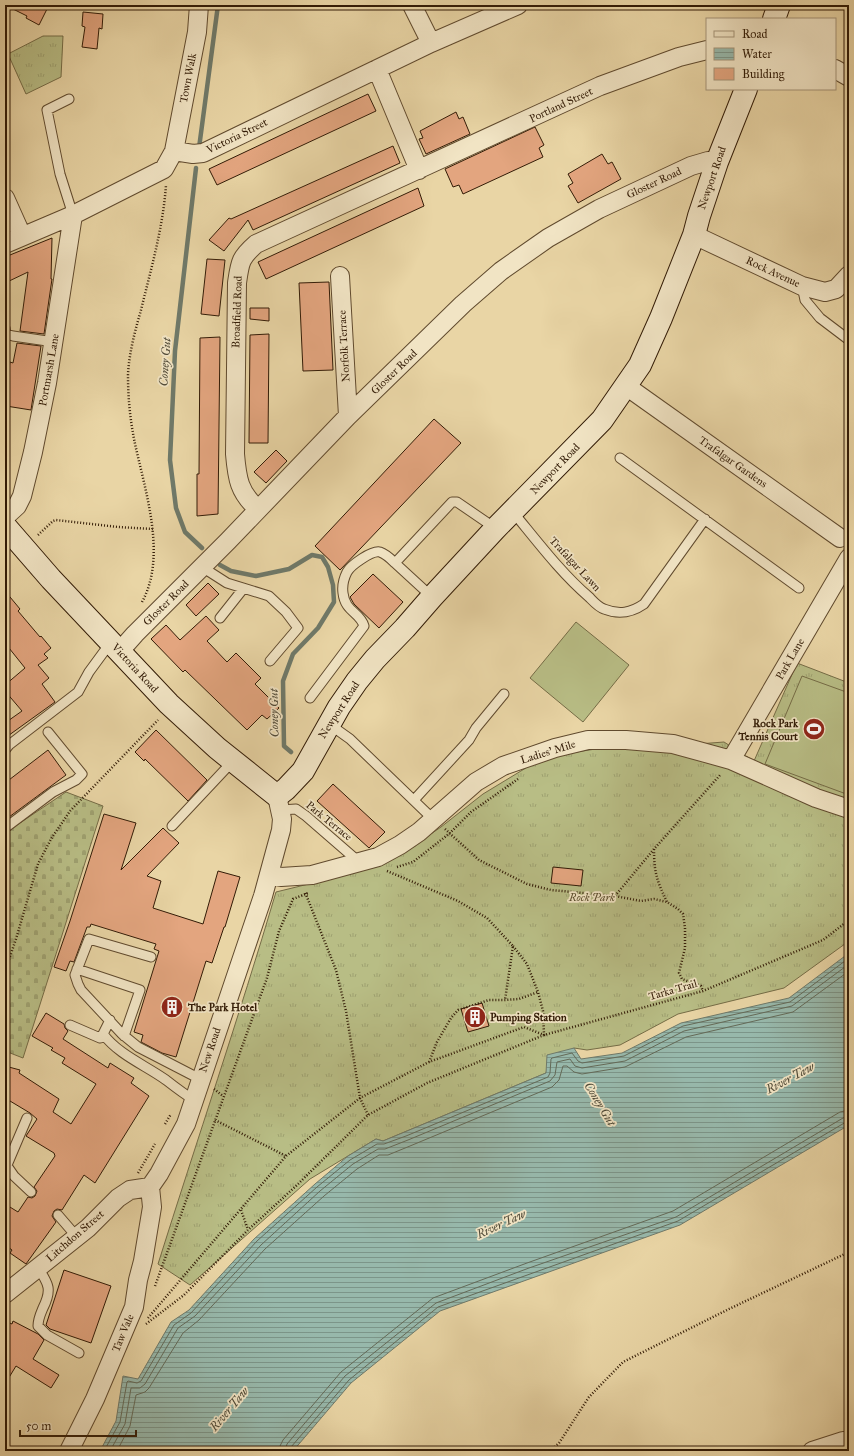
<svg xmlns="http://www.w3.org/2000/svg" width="854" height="1456" font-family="'IM FELL Great Primer',serif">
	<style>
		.grass { fill: url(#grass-tufts); stroke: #756c46 }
		.cemetery { fill: url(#cemetery-stones); stroke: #756c46 }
		.pitch { fill: #b8bd85; stroke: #756c46 }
		.water { fill: url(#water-rules); stroke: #6f7969 }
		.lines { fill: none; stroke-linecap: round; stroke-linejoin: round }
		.shore { stroke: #646a58; stroke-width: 1 }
		.stream { stroke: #6f7969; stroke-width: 4.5 }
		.building { fill: #e3a57f; stroke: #321b06 }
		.lane-casing { stroke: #604a2e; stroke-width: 11 }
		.street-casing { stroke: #604a2e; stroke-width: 20 }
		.secondary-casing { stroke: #321b06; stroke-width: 24 }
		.path { stroke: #321b06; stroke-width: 2.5; stroke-dasharray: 1 2; stroke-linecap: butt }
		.lane { stroke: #f1e4c4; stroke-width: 9 }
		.street { stroke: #f1e4c4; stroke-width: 18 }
		.secondary { stroke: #f1e4c4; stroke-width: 22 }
		.labels { text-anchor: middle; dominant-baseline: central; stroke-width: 3.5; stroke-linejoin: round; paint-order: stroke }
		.street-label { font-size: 11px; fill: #321b06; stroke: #f1e4c4 }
		.poi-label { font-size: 11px; font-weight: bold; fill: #321b06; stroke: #f1e4c4; text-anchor: start }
		.park-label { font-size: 11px; font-style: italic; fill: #5a4c2c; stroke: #f1e4c4 }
		.water-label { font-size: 12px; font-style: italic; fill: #504a38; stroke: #f1e4c4 }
	</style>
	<defs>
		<pattern id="grass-tufts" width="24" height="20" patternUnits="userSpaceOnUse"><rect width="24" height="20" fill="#b8bd85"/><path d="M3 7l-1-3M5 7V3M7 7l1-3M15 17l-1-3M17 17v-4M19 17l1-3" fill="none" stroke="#9fa271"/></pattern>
		<pattern id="cemetery-stones" width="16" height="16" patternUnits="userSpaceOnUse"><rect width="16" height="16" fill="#b8bd85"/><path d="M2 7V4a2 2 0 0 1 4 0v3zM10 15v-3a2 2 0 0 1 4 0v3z" fill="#9fa271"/></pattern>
		<pattern id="water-rules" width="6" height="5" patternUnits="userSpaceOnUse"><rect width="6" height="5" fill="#97b8ab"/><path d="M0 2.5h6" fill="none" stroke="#7c9589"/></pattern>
	</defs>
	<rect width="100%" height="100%" fill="#e9d5a5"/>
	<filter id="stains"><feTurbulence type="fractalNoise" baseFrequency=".005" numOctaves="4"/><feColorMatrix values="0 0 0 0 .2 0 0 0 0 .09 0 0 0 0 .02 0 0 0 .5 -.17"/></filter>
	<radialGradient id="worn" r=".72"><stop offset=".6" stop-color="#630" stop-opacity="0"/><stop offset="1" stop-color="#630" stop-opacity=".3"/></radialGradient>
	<path class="grass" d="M43,36H63L61,77L26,94L8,54Z
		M797,663L849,683V941L784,988L678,1014L620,1045L587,1050L574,1048L547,1069L546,1073L383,1141L376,1139L310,1179L190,1285L158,1264C197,1140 239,1017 276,892L333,878L400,855L441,827L483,794L544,757L615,746H672L724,742L754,761Z"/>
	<path class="cemetery" d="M66,792L103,806L23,1058L5,1051V833Z"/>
	<path class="pitch" d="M576,622L629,665L583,722L530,678Z
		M802,676L849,693V795L765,764Z"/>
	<path class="water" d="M849,953V1125L680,1225L440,1311L351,1383L293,1451H100L116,1421L123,1376L138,1379L171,1322L189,1310L254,1239L315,1184L348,1156L376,1139L383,1141L546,1073L547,1055L574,1048L581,1059L622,1053L681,1023L789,998Z"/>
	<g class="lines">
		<path class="shore" d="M104,1451L120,1422L127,1382L128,1381L137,1383L141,1381L174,1325L191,1313L257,1241L317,1187L350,1160L377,1144H384L406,1136L548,1077L550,1073L551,1059L552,1058L572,1053L578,1061L582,1063L624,1056L683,1026L790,1002L849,958
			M110,1451L125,1424L131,1388H140L145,1384L178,1328L195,1316L261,1245L320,1191L353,1164L378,1149H385L408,1140L550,1081L555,1075L557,1062L570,1059L575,1066L582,1068L625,1061L684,1031L792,1006L849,964
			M117,1451L130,1426L136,1395L145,1392L149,1388L183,1333L199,1320L265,1249L324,1196L357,1169L379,1155H388L410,1146L552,1087L559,1080L563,1066H567L574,1072L582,1074L625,1067L686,1037L793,1012L849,971
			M279,1451L280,1446L283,1440L341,1372L433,1298L527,1263L673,1211L840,1112L849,1110
			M285,1451L287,1444L345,1376L436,1303L529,1268L676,1217L843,1118L849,1116
			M290,1451L291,1447L349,1380L438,1307L678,1221L846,1122L849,1121"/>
		<path class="stream" d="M199,148L218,5
			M196,168L175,351L170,460L176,508L185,532L202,548
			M220,565L231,571L256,576L289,569L312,555L322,557L328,567L333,585L334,602L318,628L293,654L283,681L284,746L291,752"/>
	</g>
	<path class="building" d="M5,5H49L39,25L26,18L27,16Z
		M83,12L103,14L102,29L99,28L97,49L82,47L85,27L82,26Z
		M368,94L376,111L217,185L209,169Z
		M456,112L459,119L463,117L470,134L426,154L419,139L423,138L420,131Z
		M535,127L544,145L539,148L543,157L463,194L459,185L453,187L445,169Z
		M393,146L400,163L253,230L248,220L224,251L209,240L229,218L231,219Z
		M602,154L608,164L612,162L621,179L578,203L568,186L573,183L568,174Z
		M418,188L424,206L266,279L258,262Z
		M52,238L51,279H52L44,334L20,331L28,272L5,283V257Z
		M207,259L225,260L219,316L201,314Z
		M329,282L333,370L303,371L299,283Z
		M250,308H269V321L250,319Z
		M269,334L268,443H249L250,335Z
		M220,337L218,514L197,516V474H199L200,338Z
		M17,343L41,346L31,410L6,406L9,386L6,385L10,362L13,363Z
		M434,419L461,443L340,570L315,546Z
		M276,450L287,461L266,483L254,472Z
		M373,574L403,602L379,628L354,604L350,597Z
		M208,583L219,594L196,616L186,605Z
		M5,591L20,609L18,611L40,637L41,636L51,648L44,654L48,658L38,665L49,678L42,684L55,702L5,738V723L22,711L5,691V685L25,668L5,643Z
		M206,616L219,630L207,641L227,662L236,653L261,678L255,684L279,708L267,719L262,715L247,730L185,670L183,672L151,639L166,625L180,640Z
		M156,730L207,780L188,801L145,759L144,761L135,752Z
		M48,750L66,775L5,820V783Z
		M333,784L385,832L369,848L317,801Z
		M104,814L136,823L121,870L163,828L179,843L147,876L161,881L153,908L203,924L218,871L240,877L225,927H224L212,963L206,961L176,1057L162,1053L141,1042L143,1035L134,1032L159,951L154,949L156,944L91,924L90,927H87L74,962L70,961L66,971L54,967L70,921Z
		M553,867L583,870L581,886L551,883Z
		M482,1003L489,1026L468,1032L461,1009Z
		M46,1013L64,1024L65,1028L68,1031L63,1039L108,1068L110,1063L134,1078L131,1083L149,1096L95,1183L84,1175L62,1210L57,1209L54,1211L52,1216L56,1222L26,1264L10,1253L12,1250L5,1245V1204L18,1212L28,1197L32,1198L35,1196L37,1191L34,1187L55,1156L54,1153L26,1136L37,1119L30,1113L5,1098V1066L20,1070L19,1073L59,1099L53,1112L71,1124L96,1084L62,1063L65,1058L51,1050L53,1048L32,1036Z
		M64,1270L111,1286L91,1343L50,1329L46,1325Z
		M5,1321L12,1324L13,1321L38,1334L44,1340L33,1359L59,1375L51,1388L16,1366L5,1384Z"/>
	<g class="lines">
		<g class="lane-casing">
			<path id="lane" d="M69,99L47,110L60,174L73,215
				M802,286L805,300L820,318L849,340
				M5,328L6,334L13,336L54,342
				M620,458L799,588
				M513,512C537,541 561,573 589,597C593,601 598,607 604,609C619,615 631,613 644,604L705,519
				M202,567L227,583L269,596L286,612L298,628L270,661
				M432,597L395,563L452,502H457L495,528
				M220,618L243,589
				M310,698L364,626C360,612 345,612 343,593C342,586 344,578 347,572C351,565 372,550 380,552C386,554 391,559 395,563
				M329,724L350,739L434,820
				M5,750L9,745L78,692L89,672L111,642
				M414,800L469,740L476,728L504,694
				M281,810L296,809L306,816L359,862
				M172,826L233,761
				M5,828L53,792L76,780L82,774L48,732
				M151,957L89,939L75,975L78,984L81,990L122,1034L138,1047L200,1079
				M77,969L140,990L124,1036
				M110,1020L103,1034C119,1055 145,1065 166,1080C175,1087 184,1094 194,1100
				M70,1025L100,1038L103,1034
				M5,1163L14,1176L31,1192
				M7,1165L27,1118
				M58,1215L77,1237
				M38,1268C49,1284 52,1290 43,1308C40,1315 38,1319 38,1326L47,1335L79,1353"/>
		</g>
		<g class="street-casing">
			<path id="street" d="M412,5L431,43
				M377,69L419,170
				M835,69L849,77
				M174,151L197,32L199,5
				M5,198L22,236
				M694,235L802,286L825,292L836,289L849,275
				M5,244L73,215L164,169L174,151L193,154L203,153L431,43L518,5
				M340,276L348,416
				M626,386L840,538
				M258,509C239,493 237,478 235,454L237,283C240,262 240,258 256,244L600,86L679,57L707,50
				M5,517L17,506L22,496L33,452L47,383L73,215
				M119,652L135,634L228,541L348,416L463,304L501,271L548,238L599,209L691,166L708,161L717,162
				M731,760L849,558
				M269,875L281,877L312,875L378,857L400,845L419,832L476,782L503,766L555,748L588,740H626L673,744L731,760L816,798L849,809
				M5,1294L88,1228L118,1198L130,1190L150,1187
				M69,1451L95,1399L134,1307L138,1280L143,1261L152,1207L150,1187L159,1174L186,1124L263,896L281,830L282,819L277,796
				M812,1451L843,1441H849"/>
		</g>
		<g class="secondary-casing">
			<path id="secondary" d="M774,19L779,5
				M5,526L51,579L169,704L217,748L277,796L286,789L303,771L339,707L357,681L375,659L405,628L432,597L495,529L602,420L640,365L661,318L694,235L699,216L717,162L746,89"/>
		</g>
		<path class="path" d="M38,535L53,521L56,520L118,527L153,529
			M142,602C168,555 144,488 134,439C130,418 128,397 128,375C129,353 135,331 141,310C151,269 163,228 166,185
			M445,829L479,860L527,884L551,890L615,896L641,901L654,899L667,902L678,909L683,914L685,928V948L679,973L682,979L701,986L703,991
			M654,849C654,873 657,881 667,902
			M397,867L413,862L450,833L471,812L518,779
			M387,871L458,901L487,918L513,946L505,1000
			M615,896L654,849L721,774
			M513,946L527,964L538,992
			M5,971L16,939L38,864L51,839L70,811L158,720
			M214,1089L223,1096
			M368,1115L360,1098L429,1062L524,1027L544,1035L543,1011L538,992L519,999L505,1000H489L458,1010L451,1018L437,1042L429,1062
			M215,1120L286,1156
			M165,1124L171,1114
			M138,1173L155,1144
			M241,1210L248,1230
			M155,1286L267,978L279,931L293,899L308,893
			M148,1318L286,1156L360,1098L346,1011L336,970L305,892
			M146,1324L184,1295L248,1230L296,1186L368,1115L427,1083L544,1035L703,991L823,940L849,920
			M550,1451L559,1443L589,1397L623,1362L729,1309L849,1252"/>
		<use href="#lane" class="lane"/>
		<use href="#street" class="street"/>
		<use href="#secondary" class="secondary"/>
	</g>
	<defs>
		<g id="stadium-disc" transform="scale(1.15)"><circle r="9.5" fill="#8f2418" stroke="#f1e4c4"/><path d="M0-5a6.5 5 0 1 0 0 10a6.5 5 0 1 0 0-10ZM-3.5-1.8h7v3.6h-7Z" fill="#fff"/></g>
		<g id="building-disc" transform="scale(1.15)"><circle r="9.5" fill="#8f2418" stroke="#f1e4c4"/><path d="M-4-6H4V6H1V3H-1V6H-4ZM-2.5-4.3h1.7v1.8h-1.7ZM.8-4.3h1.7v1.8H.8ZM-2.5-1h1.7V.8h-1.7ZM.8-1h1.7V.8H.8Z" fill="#fff"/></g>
	</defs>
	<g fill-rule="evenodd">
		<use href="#stadium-disc" x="814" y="729"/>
		<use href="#building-disc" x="172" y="1007"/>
		<use href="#building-disc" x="475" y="1017"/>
	</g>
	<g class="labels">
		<g class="street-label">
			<text transform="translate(188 78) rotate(-79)">Town Walk</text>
			<text transform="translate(561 105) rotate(-25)">Portland Street</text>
			<text transform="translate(237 136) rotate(-26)">Victoria Street</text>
			<text transform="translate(712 178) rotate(-71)">Newport Road</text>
			<text transform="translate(654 183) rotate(-25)">Gloster Road</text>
			<text transform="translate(773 272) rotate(25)">Rock Avenue</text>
			<text transform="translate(237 312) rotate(-88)">Broadfield Road</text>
			<text transform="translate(344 346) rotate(-93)">Norfolk Terrace</text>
			<text transform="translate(49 370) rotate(-80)">Portmarsh Lane</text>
			<text transform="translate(394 372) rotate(-44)">Gloster Road</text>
			<text transform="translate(733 462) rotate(35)">Trafalgar Gardens</text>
			<text transform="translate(555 469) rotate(-46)">Newport Road</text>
			<text transform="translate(575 564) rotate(47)">Trafalgar Lawn</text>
			<text transform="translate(166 603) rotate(-45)">Gloster Road</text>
			<text transform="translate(790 659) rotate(-60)">Park Lane</text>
			<text transform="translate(135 668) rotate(47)">Victoria Road</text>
			<text transform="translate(339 710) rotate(-57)">Newport Road</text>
			<text transform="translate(548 752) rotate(-17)">Ladies' Mile</text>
			<text transform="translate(329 821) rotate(39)">Park Terrace</text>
			<text transform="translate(673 990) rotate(-16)">Tarka Trail</text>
			<text transform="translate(210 1050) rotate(-71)">New Road</text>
			<text transform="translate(75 1236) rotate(-41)">Litchdon Street</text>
			<text transform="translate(123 1333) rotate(-67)">Taw Vale</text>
		</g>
		<g class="poi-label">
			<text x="798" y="723" text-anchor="end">Rock Park<tspan x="798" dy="13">Tennis Court</tspan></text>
			<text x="188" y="1007">The Park Hotel</text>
			<text x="490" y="1017">Pumping Station</text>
		</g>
		<g class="park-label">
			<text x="592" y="897">Rock Park</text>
		</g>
		<g class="water-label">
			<text transform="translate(165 362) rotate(-86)">Coney Gut</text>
			<text transform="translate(274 713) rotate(-91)">Coney Gut</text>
			<text transform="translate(790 1078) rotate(-28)">River Taw</text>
			<text transform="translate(600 1104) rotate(59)">Coney Gut</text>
			<text transform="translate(501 1224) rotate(-25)">River Taw</text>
			<text transform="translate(229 1409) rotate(-50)">River Taw</text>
		</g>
	</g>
	<rect width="854" height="1456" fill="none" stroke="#e9d5a5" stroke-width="20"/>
	<rect x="6" y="6" width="842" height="1444" fill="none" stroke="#321b06" stroke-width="2"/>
	<rect x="10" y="10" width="834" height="1436" fill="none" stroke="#321b06"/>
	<rect x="706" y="18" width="130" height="72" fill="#f1e4c4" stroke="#a59478"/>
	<rect x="714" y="31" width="20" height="6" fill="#f1e4c4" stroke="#a59478"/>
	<text x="742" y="38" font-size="12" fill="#321b06">Road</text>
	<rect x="714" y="48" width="20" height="12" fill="url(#water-rules)" stroke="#a59478"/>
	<text x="742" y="58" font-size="12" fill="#321b06">Water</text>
	<rect x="714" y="68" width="20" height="12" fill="#e3a57f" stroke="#a59478"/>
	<text x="742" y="78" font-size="12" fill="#321b06">Building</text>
	<path d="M20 1430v6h116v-6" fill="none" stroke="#321b06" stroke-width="2"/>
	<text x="26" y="1430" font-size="12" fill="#321b06" stroke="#f1e4c4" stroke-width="3" paint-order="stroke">50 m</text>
	<rect width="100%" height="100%" filter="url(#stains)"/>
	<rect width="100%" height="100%" fill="url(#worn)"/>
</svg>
